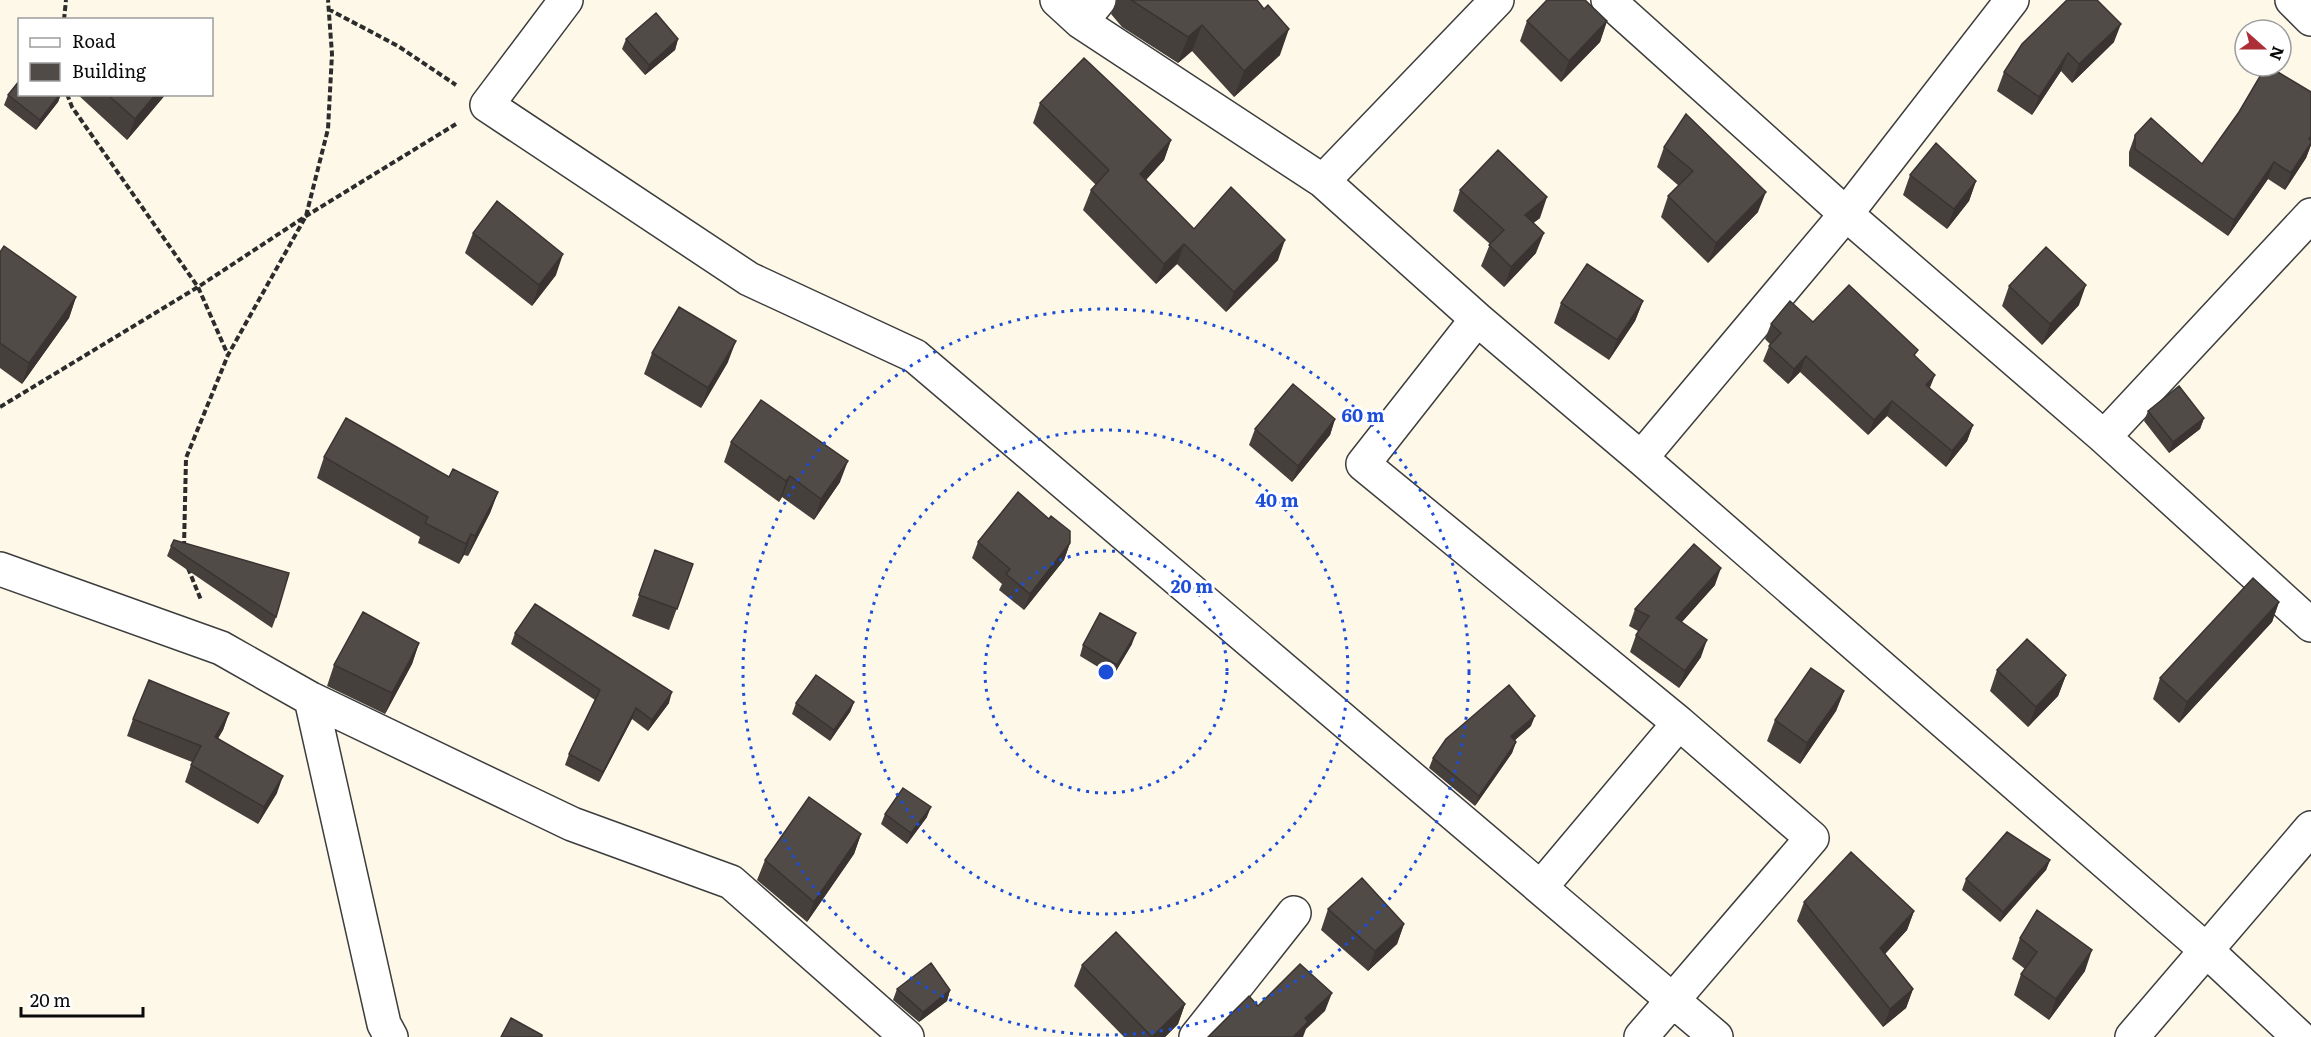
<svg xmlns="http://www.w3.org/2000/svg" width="2311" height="1037" font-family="Literata,serif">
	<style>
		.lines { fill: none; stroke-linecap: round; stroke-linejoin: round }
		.minor-casing { stroke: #3d3d3d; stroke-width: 36 }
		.path { stroke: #2c2c2c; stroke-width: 4; stroke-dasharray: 6 3; stroke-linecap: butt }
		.minor { stroke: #fff; stroke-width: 33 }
		.wall { fill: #46403d }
		.shaded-wall { fill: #393432 }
		.building { fill: #514b47; stroke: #393432; stroke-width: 1.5 }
		.ring { fill: none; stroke: #1d4ed8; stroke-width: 3; stroke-dasharray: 3 6 }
		.centre { fill: #1d4ed8; stroke: #fff; stroke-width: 3 }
		.ring-label { font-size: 18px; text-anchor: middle; font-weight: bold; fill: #1d4ed8; stroke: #fff; stroke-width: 6; stroke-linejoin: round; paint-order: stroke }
	</style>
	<rect width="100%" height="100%" fill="#fdf8e8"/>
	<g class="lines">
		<g class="minor-casing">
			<path id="minor" d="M566,0L487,105L749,279L915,356L1716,1037
				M1057,0L1081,22L1323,181L1477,319L1641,458L2205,949L2299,1037
				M1608,0L1846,214L2104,437L2311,625
				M2292,0L2311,19
				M1081,22L1099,0
				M1323,181L1497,0
				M1477,319L1363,464L1679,723L1812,838L1641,1037
				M2104,437L2311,215
				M1641,458L1846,214L2012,0
				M0,569L221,648L311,699L572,824L731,882L907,1037
				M311,699L384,1024L391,1037
				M1541,887L1679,723
				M1196,1037L1294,913
				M2132,1037L2311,828"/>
		</g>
		<path class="path" d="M328,9L398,46L456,85
			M64,20L66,0
			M67,94L72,107L198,287L228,355
			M0,407L198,287L306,216L456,124
			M184,547L186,458L228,355L306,216L328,129L332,54L328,0
			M188,568L201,600"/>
		<use href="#minor" class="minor"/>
	</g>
	<path class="wall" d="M1117,0H1257L1280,55L1234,97L1192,51L1178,63L1122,27L1111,14Z
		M1527,21H1607L1600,42L1561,82L1520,41Z
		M626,39H678L675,50L645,75L622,49Z
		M2114,42L2072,83L2061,71L2032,115L1997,91L2004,72L2022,44Z
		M2311,92V145L2306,158L2285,190L2268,179L2228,236L2129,166V152L2135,135L2202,164Z
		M61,94L58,102L36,130L4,105L8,95Z
		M77,94H166L127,140Z
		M1040,103L1171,140L1164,160L1146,180L1194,229L1278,260L1226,312L1177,264L1156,284L1083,210L1091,190L1096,185L1033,123Z
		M1664,147L1758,212L1708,263L1661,217L1668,196L1679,186L1657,167Z
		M1910,175L1976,181L1969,201L1947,229L1903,195Z
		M1460,190L1540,218L1533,223L1536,253L1504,287L1481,266L1490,244L1453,211Z
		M473,233L556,275L532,306L465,253Z
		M0,252L76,297L69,318L22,384L0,368Z
		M2009,286L2079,305L2042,345L2002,306Z
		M1643,301L1635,321L1609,360L1554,323L1561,303Z
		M1813,322L1916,357L1930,389L1973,425L1967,441L1946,467L1887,416L1868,435L1800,372L1788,384L1763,361L1770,344L1765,339L1771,324Z
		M652,353L728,362L701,408L644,374Z
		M2148,411L2204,418L2200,429L2169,453L2144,421Z
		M1335,419L1330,435L1292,482L1249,445L1255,429Z
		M731,442L840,482L814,520L782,497L779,502L724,462Z
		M324,457L449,477L498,492L490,513L468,556L464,555L459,564L418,543L420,537L317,478Z
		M1049,519L1070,543L1064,560L1024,610L999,590L1002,584L972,558L978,542Z
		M171,546L276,617L272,628L167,556Z
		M655,550L693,564L669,630L632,616Z
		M1715,585L1682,622L1701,657L1679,688L1630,652L1636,635L1638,631L1629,626L1635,609Z
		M2279,602L2272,622L2179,723L2153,699L2160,678Z
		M515,633L669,703L648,731L632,719L599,782L565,765L569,754L595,700L511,644Z
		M419,643L412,664L385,714L327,686L334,665Z
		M1132,644L1113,676L1080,656L1083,645Z
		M1997,670L2066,675L2058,696L2028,727L1990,691Z
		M1844,691L1836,711L1800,764L1767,741L1775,720Z
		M854,702L850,712L830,741L792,714L796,703Z
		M229,713L223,730L218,738L277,793L258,824L185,782L192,762L127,736L133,719Z
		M1531,726L1515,740L1516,742L1512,753L1475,806L1429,768L1433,758Z
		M885,814L927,817L907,844L881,824Z
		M861,834L854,854L807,922L757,880L765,860Z
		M2050,860L2046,870L2000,922L1962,890L1966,879Z
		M1804,902L1914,911L1907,930L1885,954L1913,989L1906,1008L1883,1027L1797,921Z
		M1328,909L1404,924L1397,944L1368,971L1321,930Z
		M2020,938L2085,971L2049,1020L2014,995L2021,974L2025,969L2012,959Z
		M1082,965L1185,1004L1178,1024L1165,1037H1124L1074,986Z
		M897,989L950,990L947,1001L919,1022L893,1000Z"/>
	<path class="shaded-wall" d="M1607,21L1600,42L1561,82L1569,61Z
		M2121,24L2114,42L2072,83L2079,64Z
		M1202,25L1192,51L1178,63L1188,37Z
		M1289,29L1280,55L1234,97L1244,71Z
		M678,39L675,50L645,75L649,65Z
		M2068,53L2061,71L2032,115L2039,97Z
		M60,94H61L58,102L36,130L40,120Z
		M156,94H166L127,140L135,119Z
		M2311,136V145L2306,158L2285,190L2291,173Z
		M1171,140L1164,160L1133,194L1140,174Z
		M2274,162L2268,179L2228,236L2234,220Z
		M1976,181L1969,201L1947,229L1954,209Z
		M1766,192L1758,212L1708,263L1716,243Z
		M1547,197L1540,218L1518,235L1525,215Z
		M1544,233L1536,253L1504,287L1511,267Z
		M1285,240L1278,260L1226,312L1234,292Z
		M1184,244L1177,264L1156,284L1164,264Z
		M563,254L556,275L532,306L539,285Z
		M2086,285L2079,305L2042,345L2050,324Z
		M76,297L69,318L22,384L29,363Z
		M1643,301L1635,321L1609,360L1617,340Z
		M736,341L728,362L701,408L708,388Z
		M1806,356L1800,372L1788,384L1794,369Z
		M1935,375L1929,390L1926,385Z
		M1892,401L1887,416L1868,435L1874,420Z
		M2204,418L2200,429L2169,453L2173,442Z
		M1335,419L1330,435L1292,482L1298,466Z
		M1973,425L1967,441L1946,467L1952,451Z
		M848,461L840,482L814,520L821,499Z
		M790,476L782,497L779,502L786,481Z
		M498,492L490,513L468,556L475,536Z
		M471,534L464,555L459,564L466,544Z
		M1070,543L1064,560L1024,610L1030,594Z
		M1721,568L1715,585L1670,635L1676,618Z
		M2279,602L2272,622L2179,723L2187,702Z
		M1136,633L1132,644L1113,676L1117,665Z
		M1707,640L1701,657L1679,688L1685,671Z
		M419,643L412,664L385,714L392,693Z
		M2066,675L2058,696L2028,727L2036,707Z
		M1844,691L1836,711L1800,764L1807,743Z
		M672,692L669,703L648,731L652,720Z
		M854,702L850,712L830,741L834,730Z
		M636,708L632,719L599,782L603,772Z
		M229,713L223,730L209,754L215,737Z
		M1535,716L1531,726L1507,747L1511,736Z
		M1516,742L1512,753L1475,806L1479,796Z
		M283,776L277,793L258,824L264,807Z
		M931,807L927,817L907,844L911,833Z
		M861,834L854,854L807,922L814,902Z
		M2050,860L2046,870L2000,922L2003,912Z
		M1914,911L1907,930L1873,967L1880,948Z
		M1404,924L1397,944L1368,971L1375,951Z
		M2092,950L2085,971L2049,1020L2056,999Z
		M1913,989L1906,1008L1883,1027L1890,1009Z
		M950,990L947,1001L919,1022L923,1012Z
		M1332,993L1325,1011L1306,1029L1303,1037H1293L1305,1018Z
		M1185,1004L1178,1024L1165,1037H1152Z"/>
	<path class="building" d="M1131,0H1257L1264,9L1268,5L1289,29L1244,71L1202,25L1188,37Z
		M1547,0H1585L1607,21L1569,61L1527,21Z
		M2067,0H2097L2121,24L2079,64L2068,53L2039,97L2004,72L2022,44Z
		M656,13L678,39L649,65L626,39Z
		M1084,58L1171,140L1140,174L1194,229L1231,187L1285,240L1234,292L1184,244L1164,264L1091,190L1109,170L1040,103Z
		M2266,66H2268L2311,92V136L2309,139L2311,140V143L2291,173L2274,162L2234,220L2135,149V135L2151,118L2202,164L2239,112Z
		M20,80V94H60L40,120L8,95Z
		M107,94H156L135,119Z
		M1686,114L1766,192L1716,243L1668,196L1693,171L1664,147Z
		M1936,143L1976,181L1954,209L1910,175Z
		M1498,150L1547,197L1525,215L1544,233L1511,267L1489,245L1504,230L1460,190Z
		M497,201L563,254L539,285L473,233Z
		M4,246L76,297L29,363L0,343V252Z
		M2046,247L2086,285L2050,324L2009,286Z
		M1587,264L1643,301L1617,340L1561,303Z
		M1849,285L1918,350L1914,355L1935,375L1926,385L1973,425L1952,451L1892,401L1874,420L1806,356L1794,369L1769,346L1781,333L1771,324L1790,301L1813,322Z
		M679,307L736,341L708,388L652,353Z
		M1293,384L1335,419L1298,466L1255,429Z
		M2179,386L2204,418L2173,442L2148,411Z
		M761,400L848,461L821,499L790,476L786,481L731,442Z
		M346,418L449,477L453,469L498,492L475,536L471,534L466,544L425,523L428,517L324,457Z
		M1018,492L1049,519L1051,516L1070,531V543L1030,594L1006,574L1010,569L978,542Z
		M174,540L289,573L276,617L171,546Z
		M1694,544L1721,568L1676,618L1707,640L1685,671L1636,635L1649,616L1635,609Z
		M655,550L693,564L677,609L639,595Z
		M2253,578L2279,602L2187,702L2160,678Z
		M535,604L672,692L652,720L636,708L603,772L569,754L600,690L515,633Z
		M363,612L419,643L392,693L334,665Z
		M1100,613L1136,633L1117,665L1083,645Z
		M2027,639L2066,675L2036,707L1997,670Z
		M1811,668L1844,691L1807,743L1775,720Z
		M816,675L854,702L834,730L796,703Z
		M149,680L229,713L215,737L283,776L264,807L191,765L201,746L133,719Z
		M1509,685L1535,716L1511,736L1516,742L1479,796L1433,758L1446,739Z
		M903,788L931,807L911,833L885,814Z
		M809,797L861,834L814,902L765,860Z
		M2007,832L2050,860L2003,912L1966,879Z
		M1851,852L1914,911L1880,948L1913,989L1890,1009L1804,902Z
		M1362,878L1404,924L1375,951L1328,909Z
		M2037,910L2092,950L2056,999L2021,974L2037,952L2020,938Z
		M1116,932L1185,1004L1152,1037L1082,965Z
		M931,963L950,990L923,1012L897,989Z
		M1300,964L1332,993L1305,1018L1308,1022L1293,1037H1208L1249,996L1258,1006Z
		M511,1018L542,1035V1037H501Z"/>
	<g class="ring">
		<circle cx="1106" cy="672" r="121"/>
		<circle cx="1106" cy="672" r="242"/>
		<circle cx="1106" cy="672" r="363"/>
	</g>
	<circle cx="1106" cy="672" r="9" class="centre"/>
	<g class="ring-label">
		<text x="1363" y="422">60 m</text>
		<text x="1277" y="507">40 m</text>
		<text x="1192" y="593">20 m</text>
	</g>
	<rect x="18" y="18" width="195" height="78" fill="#ffffff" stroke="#9d9d9d" stroke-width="1.5"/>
	<rect x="30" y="38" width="30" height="9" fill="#ffffff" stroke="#9d9d9d" stroke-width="1.5"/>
	<text x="72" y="48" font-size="18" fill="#0a0a0a">Road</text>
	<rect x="30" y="63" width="30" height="18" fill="#514b47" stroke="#9d9d9d" stroke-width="1.5"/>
	<text x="72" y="78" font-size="18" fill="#0a0a0a">Building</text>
	<g transform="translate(2263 48) rotate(111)"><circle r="28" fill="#ffffff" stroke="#9d9d9d" stroke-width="1.5"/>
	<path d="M0-4.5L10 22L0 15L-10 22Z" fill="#ac2f38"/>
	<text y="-9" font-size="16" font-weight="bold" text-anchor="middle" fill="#0a0a0a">N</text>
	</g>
	<path d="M21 1007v9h122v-9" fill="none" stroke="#0a0a0a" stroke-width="3"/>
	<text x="30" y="1007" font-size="18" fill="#0a0a0a" stroke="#ffffff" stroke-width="4.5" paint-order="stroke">20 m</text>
</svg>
